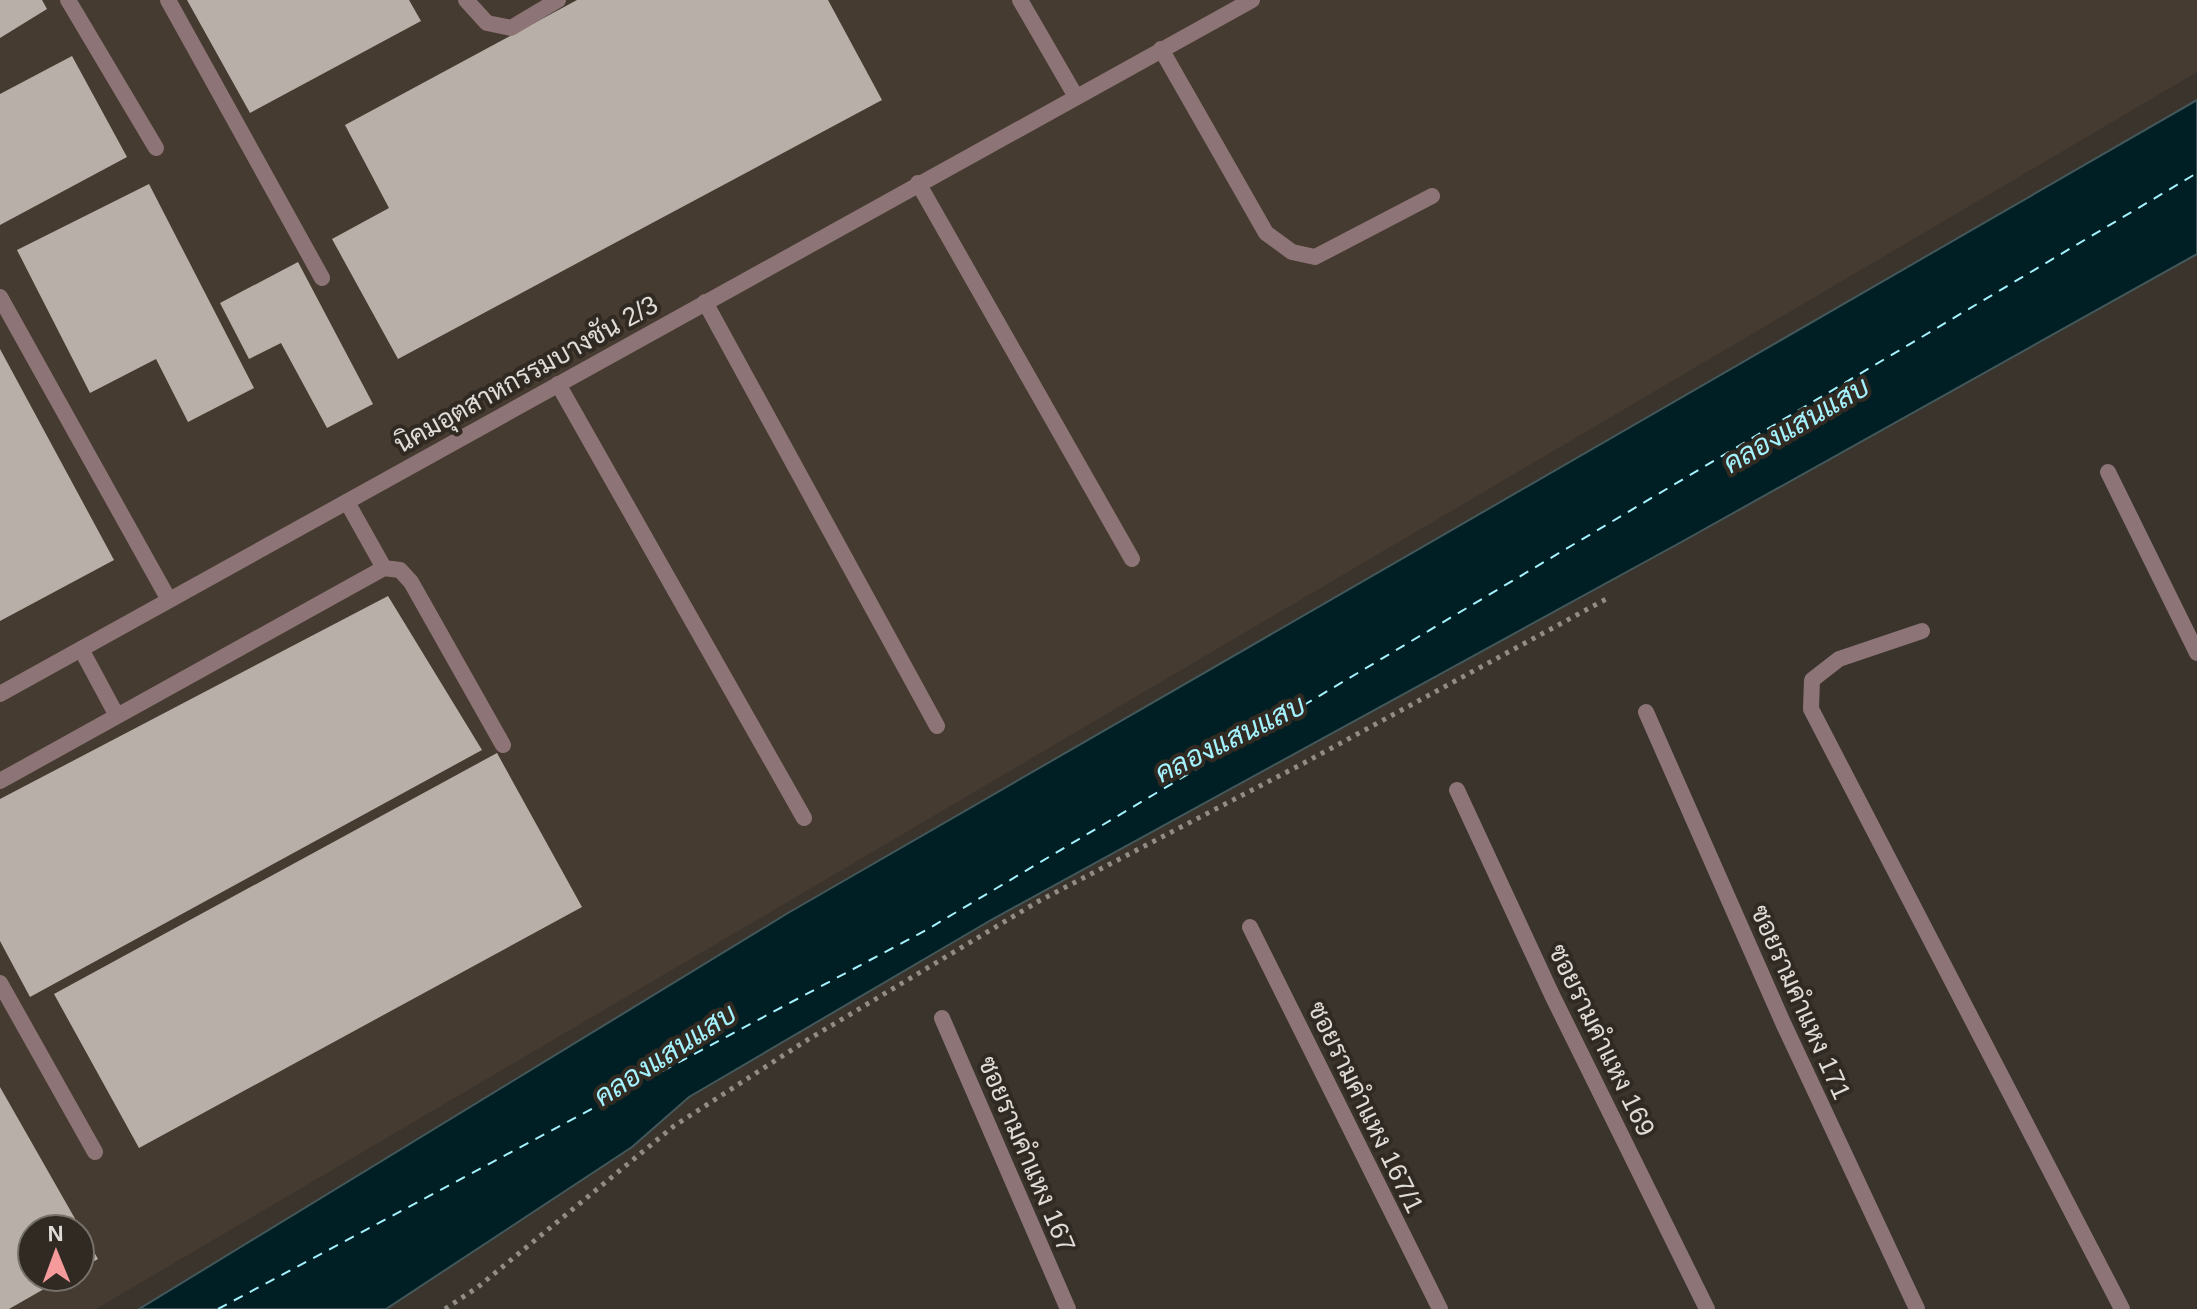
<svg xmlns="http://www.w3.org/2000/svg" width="2197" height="1309" font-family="Arial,Sarabun,sans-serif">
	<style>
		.built { fill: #463b30; fill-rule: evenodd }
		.water { fill: #001f24; stroke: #43585a; stroke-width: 2 }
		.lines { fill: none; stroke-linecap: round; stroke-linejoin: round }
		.ferry { stroke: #a3f2fe; stroke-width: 2; stroke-dasharray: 10 8; stroke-linecap: butt }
		.building { fill: #b8b0a8 }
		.path { stroke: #918c86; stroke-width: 5; stroke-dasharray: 4 6; stroke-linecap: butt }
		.lane { stroke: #8d7476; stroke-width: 16 }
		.street { stroke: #8d7476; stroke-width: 16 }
		.labels { text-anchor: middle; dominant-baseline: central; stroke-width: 8; stroke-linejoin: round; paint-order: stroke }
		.street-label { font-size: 26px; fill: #e0dcd7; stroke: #302a23 }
		.water-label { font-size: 28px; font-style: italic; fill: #a3f2fe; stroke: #302a23 }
	</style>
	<rect width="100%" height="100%" fill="#3a342d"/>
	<path class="built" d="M0,0H2197V72L96,1309H0ZM32,1229H80V1277H32Z"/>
	<path class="water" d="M2197,100V254L1685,540L991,920L689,1097L632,1147L386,1309H139L788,913Z"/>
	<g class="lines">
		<path class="ferry" d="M218,1309L928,929L2197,173"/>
	</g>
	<path class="building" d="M0,0H42L47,9L0,38Z
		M187,0H409L421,21L250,113Z
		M577,0H828L882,100L398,359L332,239L389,208L345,125Z
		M72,56L127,157L0,225V94Z
		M149,184L254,388L188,422L156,359L90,393L17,250Z
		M298,262L373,404L327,428L281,343L249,359L220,303Z
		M0,349L114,560L0,621Z
		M388,596L482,750L30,997L0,941V799Z
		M497,753L582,907L139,1148L54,994Z
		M0,1087L98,1259L80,1269V1229H32V1277H65L9,1309H0Z"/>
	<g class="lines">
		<path class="path" d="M445,1309L478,1287L674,1126L804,1042L1039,901L1304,763L1608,598"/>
		<path class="lane" d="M168,0L322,278
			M466,0L487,23L511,28L558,0
			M1161,49L1266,233L1292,252L1315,257L1432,196
			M918,183L1132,559
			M0,297L169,600
			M705,302L937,726
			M558,384L804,818
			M347,502L384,568
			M81,649L117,716
			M0,781L384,568L400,570L411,582L503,745
			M0,983L95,1152"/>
		<path class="street" d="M68,0L156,148
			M1020,0L1075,95
			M2108,472L2197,653
			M1922,631L1839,659L1812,680L1811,709L2122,1309
			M0,694L1252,0
			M1646,712L1784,1025L1917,1309
			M1457,790L1552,995L1707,1309
			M1250,927L1440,1309
			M942,1018L1068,1309"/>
	</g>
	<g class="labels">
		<g class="street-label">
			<text transform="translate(526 374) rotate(-29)">นิคมอุตสาหกรรมบางชัน 2/3</text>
			<text transform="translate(1801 1002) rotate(66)">ซอยรามคำแหง 171</text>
			<text transform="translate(1602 1040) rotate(64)">ซอยรามคำแหง 169</text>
			<text transform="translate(1366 1107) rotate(64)">ซอยรามคำแหง 167/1</text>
			<text transform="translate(1027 1154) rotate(67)">ซอยรามคำแหง 167</text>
		</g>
		<g class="water-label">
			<text transform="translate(1796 425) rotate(-30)">คลองแสนแสบ</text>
			<text transform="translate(1230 739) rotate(-26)">คลองแสนแสบ</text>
			<text transform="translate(665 1055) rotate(-33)">คลองแสนแสบ</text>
		</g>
	</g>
	<g transform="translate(56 1253) rotate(359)"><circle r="38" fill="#302a23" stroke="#76716b" stroke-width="2"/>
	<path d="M0-6L14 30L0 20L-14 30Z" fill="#f59b9c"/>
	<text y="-12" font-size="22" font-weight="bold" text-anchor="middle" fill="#e0dcd7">N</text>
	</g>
</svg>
